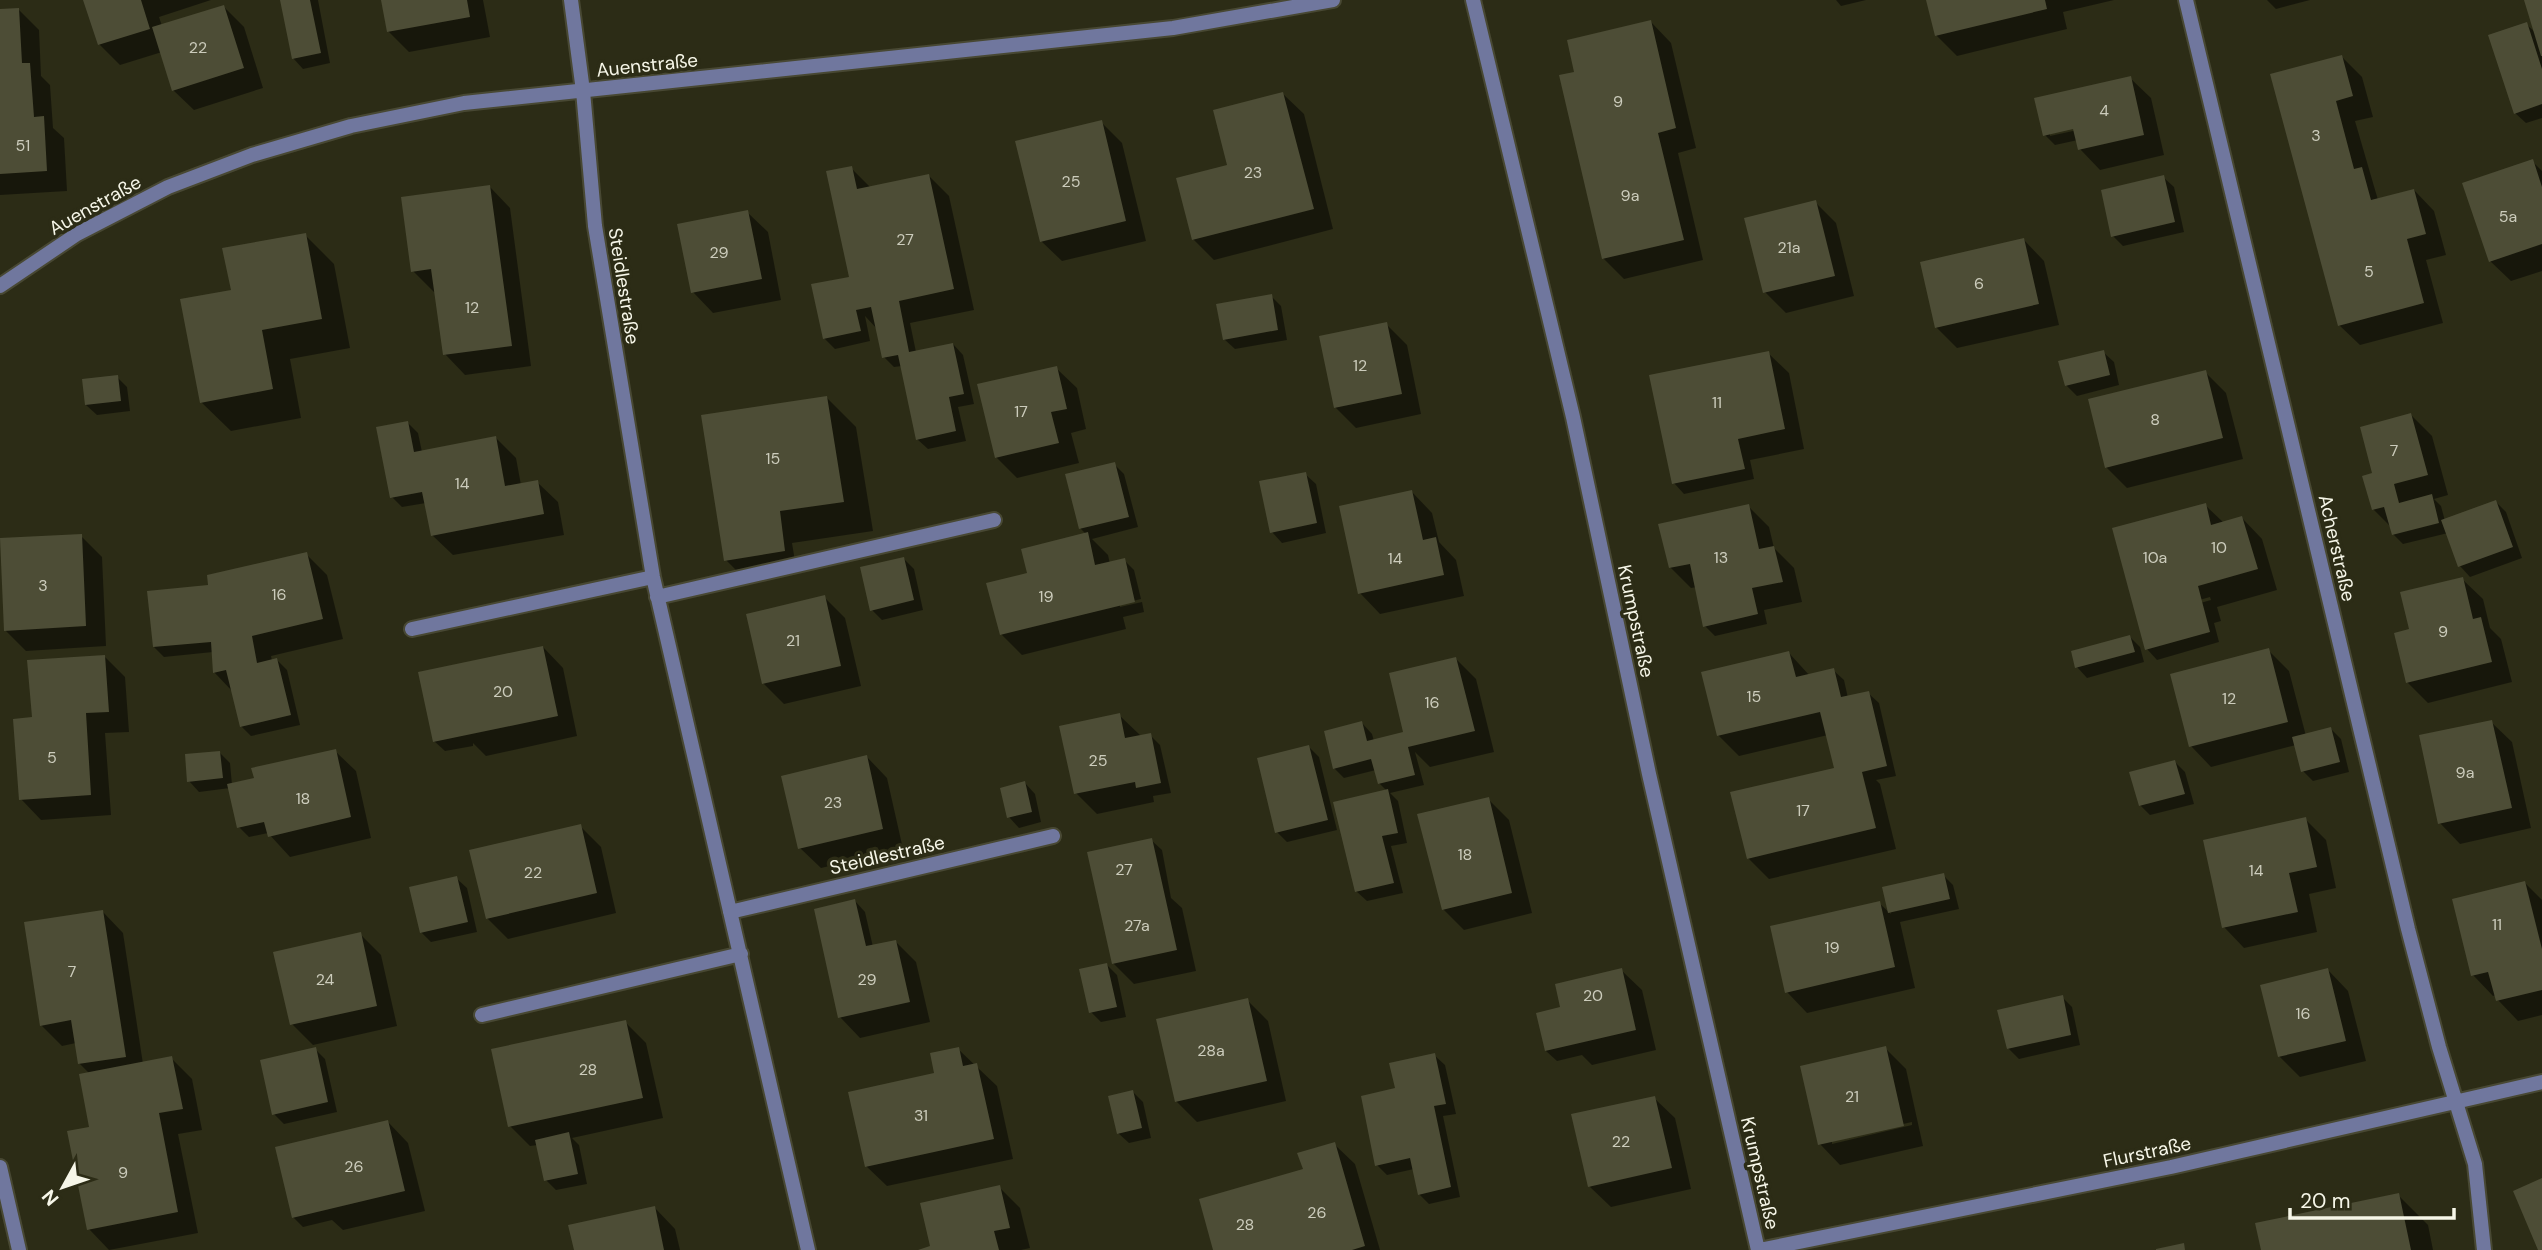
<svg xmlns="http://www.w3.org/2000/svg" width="2542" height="1250" font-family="'DM Sans',sans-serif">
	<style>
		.shadow { fill: #0007; fill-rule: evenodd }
		.building { fill: #4d4d36 }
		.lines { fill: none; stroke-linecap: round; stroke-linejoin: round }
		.street-casing { stroke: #484833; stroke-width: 18 }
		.street { stroke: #70779e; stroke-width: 14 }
		.labels { text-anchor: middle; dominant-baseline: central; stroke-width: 7; stroke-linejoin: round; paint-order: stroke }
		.number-label { font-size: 16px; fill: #ccccbc }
		.street-label { font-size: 19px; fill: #f6f6e8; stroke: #2c2c16 }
	</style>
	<rect width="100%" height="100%" fill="#2c2c16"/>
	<path class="shadow" d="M85,0H211L159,17L162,26L224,7L244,27L263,88L194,110L173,90L162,52L120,65L99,44Z
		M281,0H318L330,63L303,69L293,58Z
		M383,0H483L490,37L409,52L388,31Z
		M1836,0H1866L1841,6Z
		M1928,0H2114L2063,12L2067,29L1957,56L1937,36Z
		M2267,0H2310L2276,9Z
		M2526,0H2542V118L2526,123L2515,113L2526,24L2537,34Z
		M18,9L39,30L41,76L50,85L53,128L64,138L67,191L0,195V11Z
		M1651,22L1671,43L1696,148L1678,153L1703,260L1624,279L1603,258Z
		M2342,57L2362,77L2373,117L2355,121L2378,200L2414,190L2434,211L2446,255L2426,260L2443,323L2360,345L2339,325L2272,75Z
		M2130,78L2151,98L2164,155L2100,170L2080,149L2078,140L2055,145L2045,135ZM2081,126L2082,129L2050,136V132Z
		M1283,94L1304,114L1333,229L1214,260L1193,239L1229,166Z
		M1101,122L1122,143L1146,241L1062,261L1041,241Z
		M2532,161L2542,171V271L2511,281L2490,261Z
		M851,168L871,188L929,176L949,196L974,310L910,323L916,352L953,344L963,355L974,404L958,407L966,441L928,449L917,439L902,366L894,367L884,357L878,330L865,316L870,341L835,349L824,338L851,278Z
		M2163,177L2174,187L2184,232L2123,246L2113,236Z
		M490,187L510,208L531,366L465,375L445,354L436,291L434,292L413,271Z
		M1815,202L1836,223L1854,296L1786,313L1765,292Z
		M747,212L768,232L781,300L713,313L693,292Z
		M305,235L334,264L350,348L290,359L301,418L231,431L201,402L233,292Z
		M2024,240L2044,261L2059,325L1957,348L1936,327Z
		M1271,296L1281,306L1287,340L1235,349L1224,339Z
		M1386,324L1407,345L1421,414L1356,428L1335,407Z
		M2103,352L2114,362L2119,385L2077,396L2066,385Z
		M1768,353L1789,373L1804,449L1750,460L1754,479L1684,494L1674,483Z
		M1056,368L1077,388L1086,429L1071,433L1079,463L1017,478L996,457Z
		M2205,372L2226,393L2243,459L2127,488L2106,467Z
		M117,377L127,387L130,411L97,415L86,405Z
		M827,398L856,427L873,531L792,543L795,561L736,570L726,560Z
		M2411,415L2432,436L2448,495L2434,499L2441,506L2445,521L2496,502L2506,512L2522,558L2470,577L2460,566L2448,533L2403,544L2393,534L2391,527L2373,509L2374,475Z
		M408,423L418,433L422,452L496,438L516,458L521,485L537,482L558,502L564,535L453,555L432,535L426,503L402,507L392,497Z
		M1114,464L1124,474L1138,527L1092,539L1108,555L1110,564L1124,560L1134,570L1141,599L1120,604V607L1142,602L1144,612L1123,617L1126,629L1022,655L1001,634L1029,574L1086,534L1081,529L1067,475Z
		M1305,474L1316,484L1326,533L1282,543L1272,532Z
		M1412,492L1432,513L1439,542L1456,560L1464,596L1380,614L1360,593Z
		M2205,505L2224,523L2242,518L2262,539L2277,590L2217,607L2221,621L2214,623L2219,642L2157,660L2147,649L2114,529ZM2210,597L2211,600L2150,617V614Z
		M1748,506L1769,527L1774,548L1794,568L1802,602L1764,610L1767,624L1715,636L1705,626L1697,587L1691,588L1670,567Z
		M81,536L102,557L106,646L26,651L5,630Z
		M306,554L327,575L343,639L271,656L272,661L277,660L287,670L300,725L251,736L241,726L232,691L214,672L213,652L164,657L154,647Z
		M904,559L914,569L923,610L882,620L872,610Z
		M2462,579L2483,599L2490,628L2501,639L2512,682L2428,703L2407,682L2412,630Z
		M824,597L845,618L861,686L784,704L763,683Z
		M2130,637L2140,647L2144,662L2087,678L2077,667Z
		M543,647L563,668L577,736L486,756L473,743V746L445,751L434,741Z
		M2268,650L2289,671L2306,736L2331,729L2341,739L2349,772L2313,781L2303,771L2296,745L2211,767L2191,746Z
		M1789,653L1810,676L1833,670L1844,680L1848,698L1868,693L1879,703L1896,776L1876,780L1880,784L1896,849L1769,879L1748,858L1837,769L1828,735L1739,756L1718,735Z
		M104,656L125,677L129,732L105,733L111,815L41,820L21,799L34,719Z
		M1456,659L1476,679L1494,752L1430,767L1415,752L1424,785L1390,793L1398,801L1407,843L1391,846L1403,893L1367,901L1356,891L1387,791L1379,783L1376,770L1344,778L1334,768L1362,723L1372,734L1374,741L1403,734Z
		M1119,715L1140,735H1150L1160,745L1171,793L1153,796L1154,802L1097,814L1076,793Z
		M2491,722L2512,742L2531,828L2460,844L2440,823Z
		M1309,747L1319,757L1337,830L1287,842L1277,832Z
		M335,751L356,771L371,838L290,857L268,833L249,837L239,827L230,788L199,792L189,781L220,753L230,763L232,785L256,779Z
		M867,757L887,778L903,849L821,868L800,848Z
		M2175,762L2185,772L2194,804L2150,815L2140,805Z
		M1025,783L1035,794L1041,822L1019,828L1009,817Z
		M1488,799L1509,820L1532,913L1464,930L1443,909Z
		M2305,819L2326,840L2336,888L2309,894L2317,932L2244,948L2224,927Z
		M580,826L601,847L616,913L508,939L487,918Z
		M1151,840L1162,850L1171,898L1182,908L1196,971L1134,984L1113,963Z
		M1943,875L1953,885L1959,909L1900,922L1915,988L1807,1013L1787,992L1879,903L1891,914L1884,888Z
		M456,878L467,888L477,932L431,942L421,932Z
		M2525,883L2542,900V1015L2518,1021L2498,1000L2496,995L2493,996L2473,975Z
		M855,901L865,912L873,947L896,942L916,962L930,1022L860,1038L840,1017Z
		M103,912L123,933L143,1064L171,1058L192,1079L202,1130L178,1134L198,1233L109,1250L89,1229L90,1074L79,1063L76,1043L62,1046L41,1025Z
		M360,934L381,955L397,1026L313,1045L292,1024Z
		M1107,965L1117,975L1126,1017L1101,1022L1091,1012Z
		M1621,970L1642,990L1656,1050L1592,1065L1582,1055L1557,1061L1546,1051L1559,1009Z
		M2328,970L2348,991L2366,1061L2300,1077L2279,1056Z
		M2062,997L2072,1007L2080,1045L2019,1059L2008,1048Z
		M1247,1000L1268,1021L1286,1101L1197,1122L1176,1101Z
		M625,1022L646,1043L663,1118L572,1138L579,1145L587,1184L556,1190L546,1180L538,1145L530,1146L510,1126Z
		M1885,1048L1906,1069L1923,1146L1840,1165L1820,1144ZM1912,1122V1125L1832,1144V1140Z
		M315,1049L325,1059L337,1112L284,1124L274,1114Z
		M958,1049L997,1086L1013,1159L887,1186L866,1166Z
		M1434,1055L1445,1065L1456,1114L1443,1116L1460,1197L1429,1204L1419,1194L1414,1169L1387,1175L1377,1165L1397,1089Z
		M1133,1092L1143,1102L1151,1138L1129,1143L1118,1133Z
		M1654,1098L1675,1118L1691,1189L1611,1207L1590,1187Z
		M388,1122L408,1143L425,1211L343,1230L332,1220L303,1227L293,1217Z
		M1334,1144L1355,1164L1380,1250H1215Z
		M999,1187L1020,1208L1030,1248L1021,1250H923L932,1248Z
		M2398,1195L2428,1225L2433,1250H2263Z
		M655,1208L675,1229L680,1250H576Z"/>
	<path class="building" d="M83,0H141L150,29L98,45Z
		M280,0H310L321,53L292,59Z
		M381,0H467L470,17L387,32Z
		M1926,0H2045L2047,9L1935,36Z
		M2524,0H2542V56H2541Z
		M224,5L244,68L172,91L152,27Z
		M19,8L22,63H30L34,117L44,116L47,171L0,174V9Z
		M1651,20L1676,128L1658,133L1684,240L1602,259L1559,75L1574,72L1567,40Z
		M2527,22L2542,69V104L2514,114L2488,35Z
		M2342,55L2353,96L2336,101L2354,169L2362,167L2371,200L2414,189L2426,234L2407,239L2424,303L2338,326L2270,74Z
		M2131,76L2144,135L2078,150L2073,129L2043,136L2034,98Z
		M1283,92L1314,209L1192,240L1176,178L1227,165L1213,110Z
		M1102,120L1126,221L1040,242L1015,141Z
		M2533,159L2542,187V244L2489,262L2462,183Z
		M852,166L857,189L929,174L954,289L899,301L909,352L953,343L964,394L949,397L956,431L916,440L898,355L882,358L871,307L856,310L861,331L823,339L811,284L849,277L826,171Z
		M2164,175L2175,222L2111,237L2101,190Z
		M490,185L512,346L443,355L431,269L411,272L401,197Z
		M1816,200L1835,276L1763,293L1744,218Z
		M748,210L762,279L691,293L677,224Z
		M306,233L322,319L262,330L273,389L200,403L180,299L231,290L222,248Z
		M2024,238L2039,304L1935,328L1920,262Z
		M1272,294L1278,330L1223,340L1216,304Z
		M1387,322L1402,394L1334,408L1319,336Z
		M2104,350L2110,375L2065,386L2058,361Z
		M1769,351L1785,429L1738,439L1745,469L1672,484L1649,375Z
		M1057,366L1067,409L1051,412L1059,443L995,458L977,384Z
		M2206,370L2223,438L2105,468L2088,399Z
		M118,375L121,401L85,405L82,379Z
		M827,396L844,502L780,511L785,551L724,561L701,415Z
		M2411,413L2428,475L2394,484L2399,503L2432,494L2439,523L2392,535L2384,507L2372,510L2362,476L2372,473L2360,427Z
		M408,421L414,452L496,436L505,486L538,480L544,514L431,536L422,492L390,498L376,427Z
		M1115,462L1129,517L1079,529L1065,474Z
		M1306,472L1317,523L1270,533L1259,481Z
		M1412,490L1423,540L1436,537L1444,575L1358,594L1339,506Z
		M2496,500L2513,547L2458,567L2441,520Z
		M2206,503L2211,525L2242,516L2258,569L2198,586L2210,632L2145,650L2112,528Z
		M1749,504L1759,549L1774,546L1783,582L1752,588L1758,614L1703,627L1690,564L1669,568L1658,524Z
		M1088,532L1095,565L1125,558L1135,602L1000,635L986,583L1027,573L1021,549Z
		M82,534L86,626L4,631L0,538Z
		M307,552L323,619L252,636L257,663L277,658L291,715L240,727L226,670L213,673L211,642L153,647L147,591L208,585L207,575Z
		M904,557L914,600L870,611L860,567Z
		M2463,577L2473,619L2481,617L2492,662L2406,683L2394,633L2409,629L2400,592Z
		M825,595L841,666L762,684L746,614Z
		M2130,635L2135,652L2075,668L2071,651Z
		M543,646L558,716L433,742L418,672Z
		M2269,648L2288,722L2189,747L2170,674Z
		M1789,651L1796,677L1834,668L1841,697L1869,691L1887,766L1862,772L1876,828L1747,859L1730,792L1834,768L1820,712L1717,736L1701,672Z
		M105,655L109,712L86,713L91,795L19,800L13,719L32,717L27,660Z
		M1456,657L1475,731L1408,747L1415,775L1378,784L1371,759L1333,769L1324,731L1362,721L1367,741L1403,732L1389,673Z
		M1120,713L1125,738L1151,733L1161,783L1136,788L1135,782L1074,794L1059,726Z
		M2492,720L2512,808L2438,824L2419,735Z
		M2331,727L2340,762L2301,772L2292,737Z
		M1309,745L1328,820L1275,833L1257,758Z
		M336,749L351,817L268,837L264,822L237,828L227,784L254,778L251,768Z
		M220,751L223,778L187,782L185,754Z
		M867,755L883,829L798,849L781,776Z
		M2175,760L2185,794L2139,806L2129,772Z
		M1025,781L1032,812L1007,818L1000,788Z
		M1388,789L1398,833L1382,836L1394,883L1355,892L1333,802Z
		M1489,797L1512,893L1442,910L1417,814Z
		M2306,817L2317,867L2289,873L2298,912L2222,928L2203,840Z
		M581,824L597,893L486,919L469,850Z
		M1152,838L1177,950L1112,964L1087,852Z
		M1944,873L1950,899L1888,913L1882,887Z
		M457,876L468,922L420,933L409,887Z
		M2525,881L2542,949V990L2496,1001L2488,972L2471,976L2452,899Z
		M855,899L866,946L896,940L910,1002L838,1018L814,909Z
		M1880,901L1895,967L1785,993L1770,926Z
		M103,910L126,1057L78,1064L71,1020L40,1026L24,922Z
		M361,932L377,1006L290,1025L273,952Z
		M1107,963L1117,1007L1089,1013L1079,969Z
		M1622,968L1636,1030L1545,1051L1536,1013L1560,1007L1555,984Z
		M2328,968L2346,1041L2278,1057L2260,985Z
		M2063,995L2071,1035L2007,1049L1997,1010Z
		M1248,998L1267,1081L1175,1102L1156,1019Z
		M626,1020L643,1098L508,1127L491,1049Z
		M1886,1046L1904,1126L1818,1145L1800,1066Z
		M316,1047L328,1102L272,1115L260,1060Z
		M959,1047L963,1066L977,1063L994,1139L865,1167L848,1092L934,1073L930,1053Z
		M1435,1053L1446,1104L1434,1106L1451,1187L1418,1195L1410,1158L1375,1166L1361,1096L1395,1088L1389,1063Z
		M172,1056L183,1109L159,1113L178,1212L87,1230L67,1131L89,1127L79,1074Z
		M1133,1090L1142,1128L1117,1134L1108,1096Z
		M1655,1096L1672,1168L1588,1187L1571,1114Z
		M388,1120L405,1191L292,1218L275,1147Z
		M569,1132L578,1174L544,1181L535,1140Z
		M1335,1142L1365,1246L1352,1250H1213L1199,1199L1303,1169L1297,1153Z
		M2542,1178V1250H2538L2513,1191Z
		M1000,1185L1010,1228L994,1231L999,1250H918L930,1246L920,1203Z
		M2399,1193L2411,1250H2261L2255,1223Z
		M655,1206L664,1250H574L568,1225Z
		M2184,1243L2185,1250H2156V1249Z"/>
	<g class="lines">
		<g class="street-casing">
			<path id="street" d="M571,0L583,91L595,226L653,577L808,1250
				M1473,0L1573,417L1649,774L1758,1250
				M2186,0L2408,929L2439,1047L2475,1164L2484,1250
				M0,286L77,234L168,187L252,155L351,126L464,103L1173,28L1333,0
				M657,597L994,520
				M412,629L653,577
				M730,912L1053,836
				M482,1015L741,954
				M0,1167L19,1250
				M1759,1250L2171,1167L2542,1082"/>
		</g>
		<use href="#street" class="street"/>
	</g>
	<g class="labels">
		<g class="number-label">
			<text x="198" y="47">22</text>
			<text x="1618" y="101">9</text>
			<text x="2104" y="110">4</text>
			<text x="2316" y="135">3</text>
			<text x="23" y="145">51</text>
			<text x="1253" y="172">23</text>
			<text x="1071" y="181">25</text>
			<text x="1630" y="195">9a</text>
			<text x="2508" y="216">5a</text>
			<text x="905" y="239">27</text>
			<text x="1789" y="247">21a</text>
			<text x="719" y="252">29</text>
			<text x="2369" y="271">5</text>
			<text x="1979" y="283">6</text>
			<text x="472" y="307">12</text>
			<text x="1360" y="365">12</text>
			<text x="1717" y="402">11</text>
			<text x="1021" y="411">17</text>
			<text x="2155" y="419">8</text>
			<text x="2394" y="450">7</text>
			<text x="773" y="458">15</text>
			<text x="462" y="483">14</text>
			<text x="2219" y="547">10</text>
			<text x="1721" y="557">13</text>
			<text x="2155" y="557">10a</text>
			<text x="1395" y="558">14</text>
			<text x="43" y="585">3</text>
			<text x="279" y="594">16</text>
			<text x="1046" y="596">19</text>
			<text x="2443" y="631">9</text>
			<text x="793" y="640">21</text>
			<text x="503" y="691">20</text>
			<text x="1754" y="696">15</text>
			<text x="2229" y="698">12</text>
			<text x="1432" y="702">16</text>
			<text x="52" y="757">5</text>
			<text x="1098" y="760">25</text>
			<text x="2465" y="772">9a</text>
			<text x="303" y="798">18</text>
			<text x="833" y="802">23</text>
			<text x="1803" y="810">17</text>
			<text x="1465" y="854">18</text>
			<text x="1124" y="869">27</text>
			<text x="2256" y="870">14</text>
			<text x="533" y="872">22</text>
			<text x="2497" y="924">11</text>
			<text x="1137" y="925">27a</text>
			<text x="1832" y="947">19</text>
			<text x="72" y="971">7</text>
			<text x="325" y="979">24</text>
			<text x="867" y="979">29</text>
			<text x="1593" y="995">20</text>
			<text x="2303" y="1013">16</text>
			<text x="1211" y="1050">28a</text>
			<text x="588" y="1069">28</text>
			<text x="1852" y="1096">21</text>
			<text x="921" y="1115">31</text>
			<text x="1621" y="1141">22</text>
			<text x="354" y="1166">26</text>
			<text x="123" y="1172">9</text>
			<text x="1317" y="1212">26</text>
			<text x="1245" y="1224">28</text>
		</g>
		<g class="street-label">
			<text transform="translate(647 65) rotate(-6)">Auenstraße</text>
			<text transform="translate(95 205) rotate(-29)">Auenstraße</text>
			<text transform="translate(624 286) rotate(81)">Steidlestraße</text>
			<text transform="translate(2337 548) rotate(77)">Acherstraße</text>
			<text transform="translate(1636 621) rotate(78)">Krumpstraße</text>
			<text transform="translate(887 855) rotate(-13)">Steidlestraße</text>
			<text transform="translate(2147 1152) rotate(-12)">Flurstraße</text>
			<text transform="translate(1760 1173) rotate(77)">Krumpstraße</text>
		</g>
	</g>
	<g transform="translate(63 1187) rotate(230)" stroke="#2c2c16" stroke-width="5" paint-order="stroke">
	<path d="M0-5L12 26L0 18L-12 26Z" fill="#f6f6e8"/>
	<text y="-10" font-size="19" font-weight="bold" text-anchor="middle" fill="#f6f6e8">N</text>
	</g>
	<path d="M2290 1208v10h164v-10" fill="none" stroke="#f6f6e8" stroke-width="3.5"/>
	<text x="2300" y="1208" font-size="21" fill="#f6f6e8" stroke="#2c2c16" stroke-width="5" paint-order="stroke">20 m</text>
</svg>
